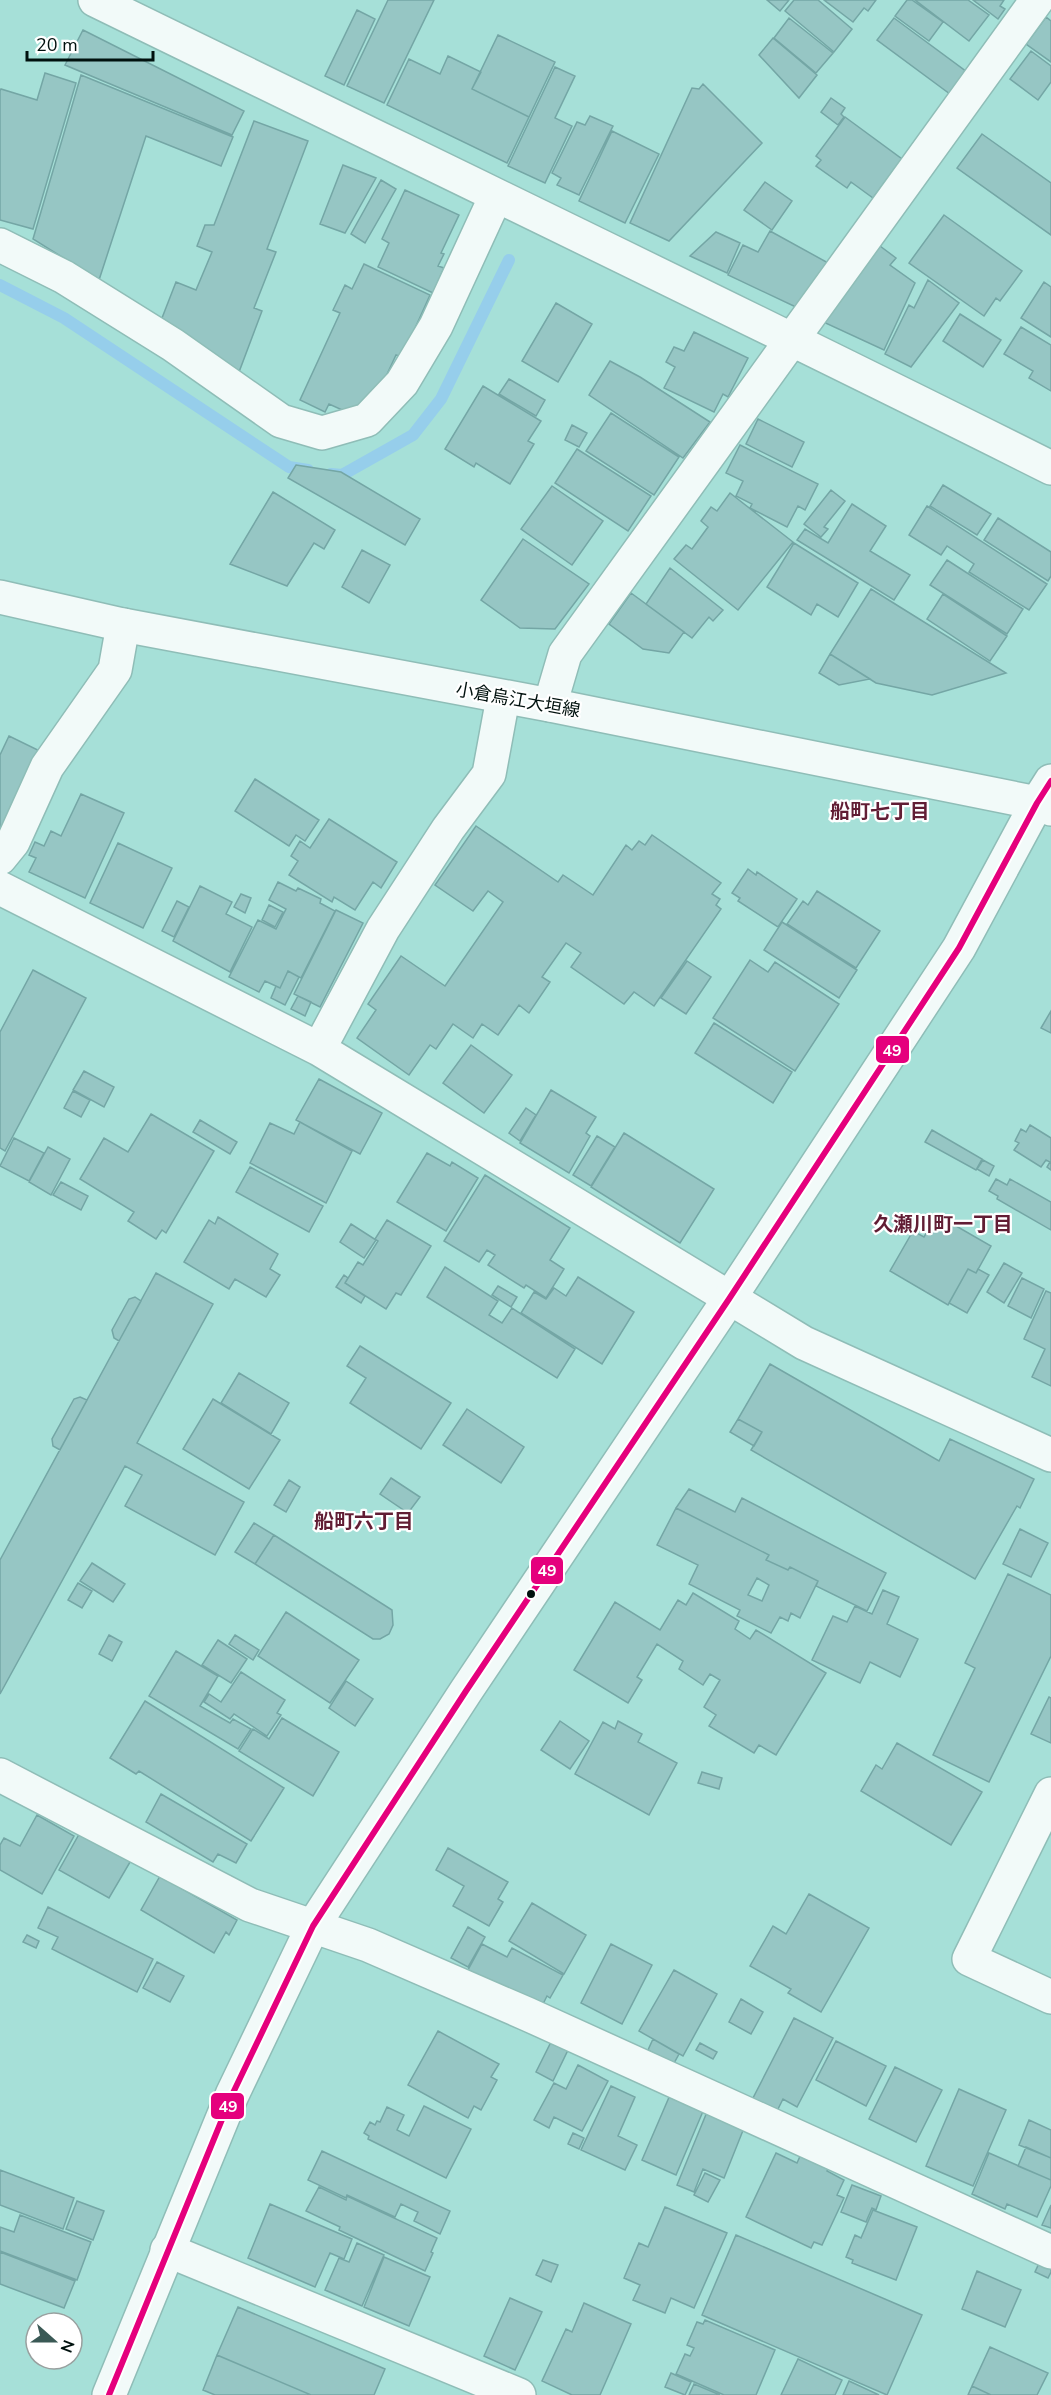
<svg xmlns="http://www.w3.org/2000/svg" width="1051" height="2395" font-family="'Nunito Sans','Noto Sans JP',sans-serif">
	<style>
		.lines { fill: none; stroke-linecap: round; stroke-linejoin: round }
		.stream { stroke: #96ceeb; stroke-width: 12 }
		.building { fill: #96c6c4; stroke: #74a6a5; stroke-width: 1.5; fill-rule: evenodd }
		.street-casing { stroke: #8fbdb7; stroke-width: 36 }
		.secondary-casing { stroke: #8fbdb7; stroke-width: 36 }
		.primary-casing { stroke: #8fbdb7; stroke-width: 36 }
		.street { stroke: #f2faf9; stroke-width: 33 }
		.secondary { stroke: #f2faf9; stroke-width: 33 }
		.primary { stroke: #f2faf9; stroke-width: 33 }
		.bus-1-casing { stroke: #fff; stroke-width: 10 }
		.bus-1 { stroke: #e5007d; stroke-width: 6 }
		.bus-dot { fill: #00110e; stroke: #fff; stroke-width: 2 }
		.labels { text-anchor: middle; dominant-baseline: central; stroke-width: 4.5; stroke-linejoin: round; paint-order: stroke }
		.street-label { font-size: 18px; fill: #00110e; stroke: #fff }
		.neighbourhood-label { font-size: 20px; font-weight: bold; fill: #611d34; stroke: #fff }
		.line-badge { stroke: #fff; stroke-width: 2 }
		.badge-label { font-size: 16px; text-anchor: middle; font-weight: bold; fill: #fff }
	</style>
	<rect width="100%" height="100%" fill="#a6e0d8"/>
	<g class="lines">
		<path class="stream" d="M0,285L64,318L289,467L308,470
			M331,474L342,475L413,435L441,399L509,260"/>
	</g>
	<path class="building" d="M388,0H434L384,103L347,86Z
		M767,0H789L780,11Z
		M794,0H818L852,29L834,52L785,11Z
		M824,0H876L868,11L864,8L853,22Z
		M907,0H912L943,22L929,41L895,16Z
		M915,0H968L989,15L969,41Z
		M973,0H1004L1000,6L1005,9L998,19Z
		M357,10L375,19L344,85L325,76Z
		M1046,17L1051,21V62L1026,44Z
		M789,18L833,53L816,73L774,38Z
		M894,18L971,75L954,97L877,40Z
		M83,30L244,111L232,135L65,65Z
		M498,35L555,62L529,117L472,89Z
		M773,38L817,75L799,98L759,55Z
		M1031,51L1051,66V82L1038,100L1010,79Z
		M448,56L481,72L472,89L529,117L507,163L387,105L409,59L440,74Z
		M555,67L575,76L555,118L572,126L545,183L508,166Z
		M45,73L76,83L33,229L0,220V91L1,89L37,100Z
		M81,75L233,137L221,166L146,136L99,280L33,239Z
		M703,84L762,143L669,241L630,223L692,88L699,89Z
		M831,98L845,108L841,114L844,117L838,125L821,112Z
		M590,116L613,126L579,195L557,185L561,178L552,173L577,122L585,125Z
		M845,117L902,159L873,198L851,182L847,188L816,166L821,160L816,156Z
		M254,121L308,141L267,249L276,252L254,308L262,311L239,372L162,318L176,282L196,290L212,252L197,246L205,225H214Z
		M612,131L659,154L625,223L579,201Z
		M982,134L1051,183V235L957,168Z
		M343,165L376,178L345,233L320,224Z
		M381,180L396,189L365,243L351,234Z
		M765,182L792,201L772,230L744,210Z
		M405,190L459,215L441,253L444,254L438,266L444,268L433,293L378,267L389,243L382,239Z
		M944,215L1022,271L1000,301L996,298L984,316L909,263Z
		M770,231L830,264L798,308L728,275L743,245L758,252Z
		M716,232L740,243L727,273L690,256Z
		M876,243L896,258L890,265L915,283L884,350L819,320Z
		M364,264L430,295L402,357L396,355L375,400L351,414L329,404L325,412L300,400L340,313L333,310L345,285L352,289Z
		M928,280L959,303L911,367L885,354L909,305L914,308Z
		M1044,282L1051,287V337L1021,318Z
		M556,303L592,324L558,382L522,361Z
		M960,314L1001,340L983,367L943,341Z
		M1021,327L1051,345V391L1029,378L1033,371L1004,354Z
		M694,332L748,358L728,397L723,394L714,412L664,388L675,367L666,362L674,347L684,351Z
		M610,361L640,377L710,422L683,458L589,395Z
		M509,379L545,400L536,416L499,394Z
		M483,386L541,421L528,441L534,444L510,484L476,463L474,467L445,449Z
		M611,413L679,457L654,495L586,451Z
		M758,419L804,442L792,467L746,444Z
		M572,425L587,433L579,447L565,440Z
		M740,445L818,484L805,510L798,506L787,527L750,508L752,504L736,496L743,481L726,473Z
		M577,449L651,496L628,531L555,483Z
		M296,465L341,472L420,519L405,545L288,478Z
		M943,485L991,514L977,535L930,506Z
		M552,486L603,521L572,565L521,529Z
		M831,490L845,501L824,527L828,529L821,537L804,524Z
		M273,492L335,530L324,549L314,543L287,586L230,564Z
		M730,493L793,542L738,610L674,559L686,545L692,549L708,527L701,521L711,507L717,511Z
		M852,504L886,526L870,551L910,575L894,600L797,540L805,529L828,543Z
		M927,506L1047,584L1029,610L969,572L974,564L947,546L941,555L909,535Z
		M998,518L1051,552V576L1048,581L984,540Z
		M523,539L589,584L555,629L520,628L481,600Z
		M794,543L858,583L838,617L817,604L811,615L767,587Z
		M362,550L390,565L369,603L342,587Z
		M947,560L1023,609L1007,634L930,585Z
		M670,568L723,610L713,621L709,617L692,638L646,604Z
		M871,589L1006,673L932,695L876,683L830,654Z
		M631,593L684,632L669,653L643,649L609,624Z
		M943,594L1007,636L990,661L927,619Z
		M830,654L870,679L839,685L819,673Z
		M9,736L46,754L0,838V755Z
		M255,779L319,820L305,841L296,835L289,846L235,811Z
		M81,794L124,813L85,898L29,872L36,858L29,855L35,842L44,846L51,831L61,836Z
		M329,819L397,862L381,888L373,882L355,910L334,897L332,902L289,875L298,861L291,856L300,841L310,848Z
		M476,826L558,882L563,875L593,895L626,845L632,850L639,841L645,845L652,835L721,883L712,894L720,899L716,905L721,909L654,1006L634,992L624,1004L571,967L581,953L566,943L542,977L550,982L529,1013L519,1005L498,1035L482,1024L473,1038L453,1024L436,1049L430,1045L409,1075L357,1038L376,1010L368,1004L401,956L445,986L503,902L488,891L473,911L435,885Z
		M118,843L172,868L143,928L90,903Z
		M748,869L756,875L757,872L797,899L778,927L738,901L740,898L732,893Z
		M278,882L296,891L298,888L321,899L320,903L335,911L301,978L288,971L280,988L265,981L259,992L229,977L258,920L276,929L286,909L269,900Z
		M200,886L232,902L226,914L252,927L230,972L173,941Z
		M817,891L880,931L856,968L787,924L803,901L808,905Z
		M241,894L251,898L245,913L234,907Z
		M177,901L189,907L174,937L162,931Z
		M269,905L283,912L275,927L262,920Z
		M336,910L363,923L320,1007L294,994Z
		M782,922L857,970L839,998L764,950Z
		M750,960L768,972L775,962L839,1004L795,1071L713,1018Z
		M687,961L711,977L686,1014L661,998Z
		M33,970L86,998L5,1151L0,1148V1032Z
		M288,971L299,977L285,1005L271,998L276,986L280,988Z
		M298,996L311,1002L305,1016L291,1009Z
		M1051,1011V1033L1041,1028Z
		M714,1023L792,1072L773,1103L695,1053Z
		M471,1045L512,1075L484,1113L443,1083Z
		M84,1071L114,1087L104,1107L73,1090Z
		M319,1079L382,1113L360,1154L296,1120Z
		M551,1090L596,1117L586,1133L590,1136L569,1173L520,1143Z
		M73,1091L90,1100L81,1117L64,1108Z
		M526,1108L536,1115L520,1141L509,1133Z
		M151,1114L214,1151L166,1233L162,1230L156,1239L128,1221L134,1212L80,1179L104,1138L128,1152Z
		M200,1120L237,1142L230,1154L193,1132Z
		M300,1122L352,1151L326,1203L250,1163L270,1123L294,1134Z
		M1030,1125L1051,1138V1170L1047,1167L1050,1162L1046,1160L1041,1167L1014,1150L1019,1143L1015,1141L1021,1129L1026,1132Z
		M932,1130L982,1159L976,1170L925,1142Z
		M624,1133L714,1189L680,1243L591,1187Z
		M597,1136L615,1147L591,1186L573,1175Z
		M14,1138L44,1153L29,1181L0,1166Z
		M48,1147L70,1159L51,1195L29,1182Z
		M427,1153L450,1166L452,1162L478,1178L446,1231L397,1202Z
		M983,1160L994,1166L989,1176L977,1169Z
		M250,1167L323,1206L309,1232L236,1192Z
		M485,1175L570,1228L550,1260L564,1269L546,1298L526,1285L524,1288L488,1265L495,1255L487,1250L479,1262L444,1241Z
		M996,1179L1007,1185L1010,1179L1051,1202V1230L997,1199L998,1196L989,1191Z
		M61,1182L88,1196L81,1210L53,1195Z
		M937,1215L991,1246L976,1273L968,1269L948,1305L890,1271L913,1231L924,1237Z
		M218,1217L278,1254L270,1269L280,1275L266,1297L235,1279L229,1289L184,1262L209,1220L215,1224Z
		M387,1220L431,1246L401,1295L396,1293L386,1309L345,1283L358,1262L363,1265L378,1241L375,1239Z
		M351,1224L376,1240L364,1258L340,1242Z
		M1004,1263L1022,1273L1004,1303L987,1292Z
		M445,1267L498,1301L489,1315L502,1323L512,1308L575,1349L557,1378L427,1297Z
		M968,1269L976,1273L978,1269L989,1275L967,1313L949,1303Z
		M156,1273L213,1304L137,1443L244,1502L215,1555L125,1506L142,1475L125,1466L0,1694V1560Z
		M344,1275L348,1278L345,1283L365,1296L361,1303L336,1287Z
		M578,1277L634,1312L602,1364L521,1313L534,1292L546,1299L554,1288L566,1296Z
		M1022,1278L1044,1289L1031,1318L1008,1306Z
		M498,1286L517,1297L511,1307L492,1295Z
		M1046,1291L1051,1293V1386L1032,1377L1045,1349L1024,1339Z
		M135,1297L141,1301L119,1341L114,1338L112,1330L129,1299Z
		M360,1346L451,1403L421,1449L350,1403L366,1378L347,1366Z
		M770,1364L939,1461L950,1439L1034,1479L1020,1508L1017,1506L975,1579L751,1450L762,1432L738,1419Z
		M239,1373L289,1403L271,1434L221,1403Z
		M80,1397L87,1400L60,1450L53,1446L52,1439L74,1399Z
		M213,1399L280,1440L249,1489L183,1449Z
		M467,1409L524,1447L501,1483L443,1445Z
		M738,1419L762,1432L754,1446L730,1432Z
		M391,1478L420,1497L408,1513L380,1494Z
		M289,1480L300,1487L286,1512L274,1505Z
		M689,1489L735,1512L742,1498L886,1573L867,1611L816,1586L818,1581L790,1567L788,1570L766,1560L769,1555L676,1508Z
		M676,1508L769,1555L766,1560L788,1570L790,1567L818,1581L800,1618L791,1613L788,1621L780,1617L771,1633L737,1616L740,1610L689,1584L698,1565L657,1545ZM757,1578L769,1585L762,1601L748,1595Z
		M254,1523L274,1535L255,1564L235,1552Z
		M1020,1529L1048,1543L1031,1577L1003,1564Z
		M274,1535L392,1610L393,1625L389,1634L380,1639H373L255,1564Z
		M92,1563L125,1584L113,1602L80,1581Z
		M1008,1574L1051,1595V1656L989,1782L933,1755L975,1668L965,1663Z
		M78,1583L92,1591L82,1608L68,1600Z
		M883,1590L899,1597L887,1624L918,1639L900,1677L870,1662L860,1683L812,1660L833,1616L847,1622L855,1606L872,1614Z
		M693,1593L739,1621L735,1629L750,1639L756,1630L826,1673L776,1755L759,1745L754,1753L709,1726L716,1715L704,1707L720,1680L710,1674L703,1685L679,1669L683,1661L657,1644L637,1677L642,1680L628,1703L574,1670L615,1602L660,1630L678,1600L686,1605Z
		M286,1612L359,1660L330,1703L258,1656Z
		M109,1635L122,1642L112,1661L99,1654Z
		M235,1635L259,1650L253,1660L229,1644Z
		M218,1640L247,1659L231,1683L202,1665Z
		M176,1651L218,1676L200,1706L230,1723L233,1719L251,1729L238,1749L149,1696Z
		M241,1672L285,1700L277,1713L281,1715L267,1736L234,1714L230,1719L204,1702L209,1694L221,1702Z
		M346,1681L373,1699L355,1726L329,1708Z
		M1049,1697L1051,1698V1743L1031,1734Z
		M145,1701L284,1788L251,1841L139,1771L136,1774L110,1758Z
		M282,1718L339,1752L313,1796L239,1751L253,1729L269,1739Z
		M560,1721L589,1741L570,1769L541,1750Z
		M618,1721L642,1734L638,1742L677,1763L649,1815L575,1774L603,1722L615,1729Z
		M897,1743L982,1792L951,1845L861,1791L876,1765L882,1769Z
		M702,1772L722,1778L719,1789L698,1783Z
		M161,1794L247,1844L236,1863L218,1854L213,1862L146,1822Z
		M37,1815L74,1836L42,1894L0,1870V1845L4,1838L20,1846Z
		M82,1829L133,1857L109,1898L59,1870Z
		M448,1848L508,1882L498,1899L503,1902L489,1926L453,1906L464,1886L436,1870Z
		M160,1876L237,1920L229,1935L226,1932L214,1953L141,1910Z
		M809,1894L869,1928L821,2012L788,1993L791,1989L750,1966L773,1926L786,1934Z
		M532,1903L586,1935L564,1974L509,1941Z
		M48,1907L153,1959L137,1992L52,1949L58,1937L38,1928Z
		M468,1927L485,1937L468,1967L451,1958Z
		M27,1935L39,1941L36,1948L23,1942Z
		M482,1944L507,1957L512,1948L563,1975L550,1998L547,1996L540,2010L468,1970Z
		M611,1944L652,1965L622,2024L581,2003Z
		M157,1962L184,1976L170,2002L143,1988Z
		M674,1970L717,1994L683,2056L639,2031Z
		M741,1999L763,2012L751,2034L729,2022Z
		M794,2018L833,2038L797,2107L783,2099L776,2113L752,2100Z
		M438,2031L499,2064L491,2077L497,2080L481,2110L474,2106L468,2118L408,2085Z
		M653,2039L679,2054L673,2065L648,2050Z
		M836,2041L886,2066L866,2106L816,2080Z
		M551,2042L568,2050L553,2081L536,2072Z
		M700,2043L717,2052L713,2059L696,2050Z
		M578,2065L608,2081L582,2131L554,2117L549,2128L534,2120L554,2083L566,2089Z
		M895,2067L942,2090L916,2142L869,2119Z
		M611,2086L635,2097L618,2136L637,2145L625,2170L581,2150Z
		M959,2089L1006,2110L973,2186L926,2166Z
		M670,2095L704,2109L676,2175L642,2160Z
		M424,2106L471,2129L446,2178L368,2139L369,2136L364,2133L370,2122L375,2125L377,2121L380,2122L387,2107L404,2115L397,2130L409,2136Z
		M707,2112L744,2128L724,2178L703,2169L694,2192L677,2185Z
		M1029,2120L1051,2130V2158L1019,2145Z
		M573,2133L584,2138L579,2149L568,2144Z
		M1026,2147L1051,2158V2180L1018,2166Z
		M322,2151L450,2211L440,2234L414,2221L418,2212L401,2204L395,2217L347,2195L346,2198L308,2180Z
		M776,2153L797,2163L801,2154L833,2161L827,2171L844,2180L837,2195L844,2198L822,2245L814,2242L811,2248L746,2217Z
		M989,2153L1051,2180V2186L1037,2217L1007,2204L1005,2209L972,2194Z
		M0,2170L74,2198L63,2229L0,2205Z
		M705,2173L720,2180L708,2202L694,2195Z
		M852,2185L881,2196L876,2210L872,2208L866,2222L841,2212Z
		M319,2187L346,2200L347,2196L437,2238L431,2252L433,2253L425,2271L339,2230L340,2227L306,2211Z
		M77,2201L104,2211L93,2240L66,2229Z
		M270,2204L352,2239L344,2259L330,2253L315,2287L248,2258Z
		M1051,2205V2228L1042,2225Z
		M665,2207L727,2233L694,2308L671,2298L665,2313L633,2300L640,2285L624,2278L639,2243L648,2247Z
		M873,2210L917,2227L896,2280L852,2263L853,2260L846,2257L855,2235L861,2238Z
		M20,2215L91,2242L77,2280L0,2251V2227L14,2232Z
		M736,2235L922,2315L887,2395L702,2315Z
		M357,2243L384,2255L362,2306L325,2290L339,2258L349,2262Z
		M0,2252L75,2281L64,2308L0,2284Z
		M384,2257L430,2277L409,2326L364,2307Z
		M1041,2259L1051,2264V2272L1048,2278L1035,2272Z
		M543,2260L558,2265L551,2282L536,2275Z
		M977,2271L1021,2290L1005,2327L962,2309Z
		M510,2298L542,2312L515,2370L484,2356Z
		M584,2303L631,2324L600,2395H572L542,2381L566,2329L572,2332Z
		M238,2307L385,2369L374,2395H311L217,2355Z
		M705,2320L775,2350L756,2395H724L676,2374L685,2354L690,2356L694,2348L687,2345L697,2322L703,2324Z
		M990,2347L1048,2373L1037,2395H991L972,2386Z
		M217,2355L311,2395H215L203,2390Z
		M798,2359L842,2380L835,2395H781Z
		M671,2373L691,2382L685,2395L665,2387Z
		M849,2381L879,2395H843Z
		M694,2384L720,2395H689Z
		M972,2386L991,2395H968Z"/>
	<g class="lines">
		<g class="street-casing">
			<path id="street" d="M95,0C414,156 734,309 1051,468
				M0,245L64,277L173,345L281,421L322,433L367,420L402,383L436,326L496,196
				M550,705L565,654L1037,0
				M0,858L13,842L47,767L115,670L123,625
				M0,888L319,1049L804,1343L1051,1455
				M319,1049L383,929L448,829L489,774L503,698
				M0,1775L250,1905L368,1945L527,2014L1051,2252
				M1051,1794L969,1959L1051,1997
				M167,2250L519,2395"/>
		</g>
		<g class="secondary-casing">
			<path id="secondary" d="M0,597L123,625L550,705L1037,803L1051,809"/>
		</g>
		<g class="primary-casing">
			<path id="primary" d="M109,2395L232,2095L313,1926L466,1691L729,1299L959,948L1037,803L1051,781"/>
		</g>
		<use href="#street" class="street"/>
		<use href="#secondary" class="secondary"/>
		<use href="#primary" class="primary"/>
		<g class="bus-1-casing">
			<path id="bus-1" d="M109,2395L232,2095L313,1926L466,1691L729,1299L959,948L1037,803L1051,781"/>
		</g>
		<use href="#bus-1" class="bus-1"/>
	</g>
	<circle class="bus-dot" cx="531" cy="1594" r="5"/>
	<g class="labels">
		<g class="street-label">
			<text transform="translate(518 700) rotate(10)">小倉烏江大垣線</text>
		</g>
		<g class="neighbourhood-label">
			<text x="880" y="811">船町七丁目</text>
			<text x="943" y="1224">久瀬川町一丁目</text>
			<text x="364" y="1521">船町六丁目</text>
		</g>
	</g>
	<g class="line-badge">
		<rect x="875" y="1035" width="35" height="29" rx="6" fill="#e5007d"/>
		<rect x="530" y="1556" width="34" height="29" rx="6" fill="#e5007d"/>
		<rect x="210" y="2092" width="35" height="28" rx="6" fill="#e5007d"/>
	</g>
	<g class="badge-label">
		<text x="892" y="1056">49</text>
		<text x="547" y="1576">49</text>
		<text x="228" y="2112">49</text>
	</g>
	<g transform="translate(54 2341) rotate(111)"><circle r="28" fill="#ffffff" stroke="#99a09f" stroke-width="1.5"/>
	<path d="M0-4.5L10 22L0 15L-10 22Z" fill="#3a5955"/>
	<text y="-9" font-size="16" font-weight="bold" text-anchor="middle" fill="#00110e">N</text>
	</g>
	<path d="M27 51v9h126v-9" fill="none" stroke="#00110e" stroke-width="3"/>
	<text x="36" y="51" font-size="18" fill="#00110e" stroke="#ffffff" stroke-width="4.5" paint-order="stroke">20 m</text>
</svg>
